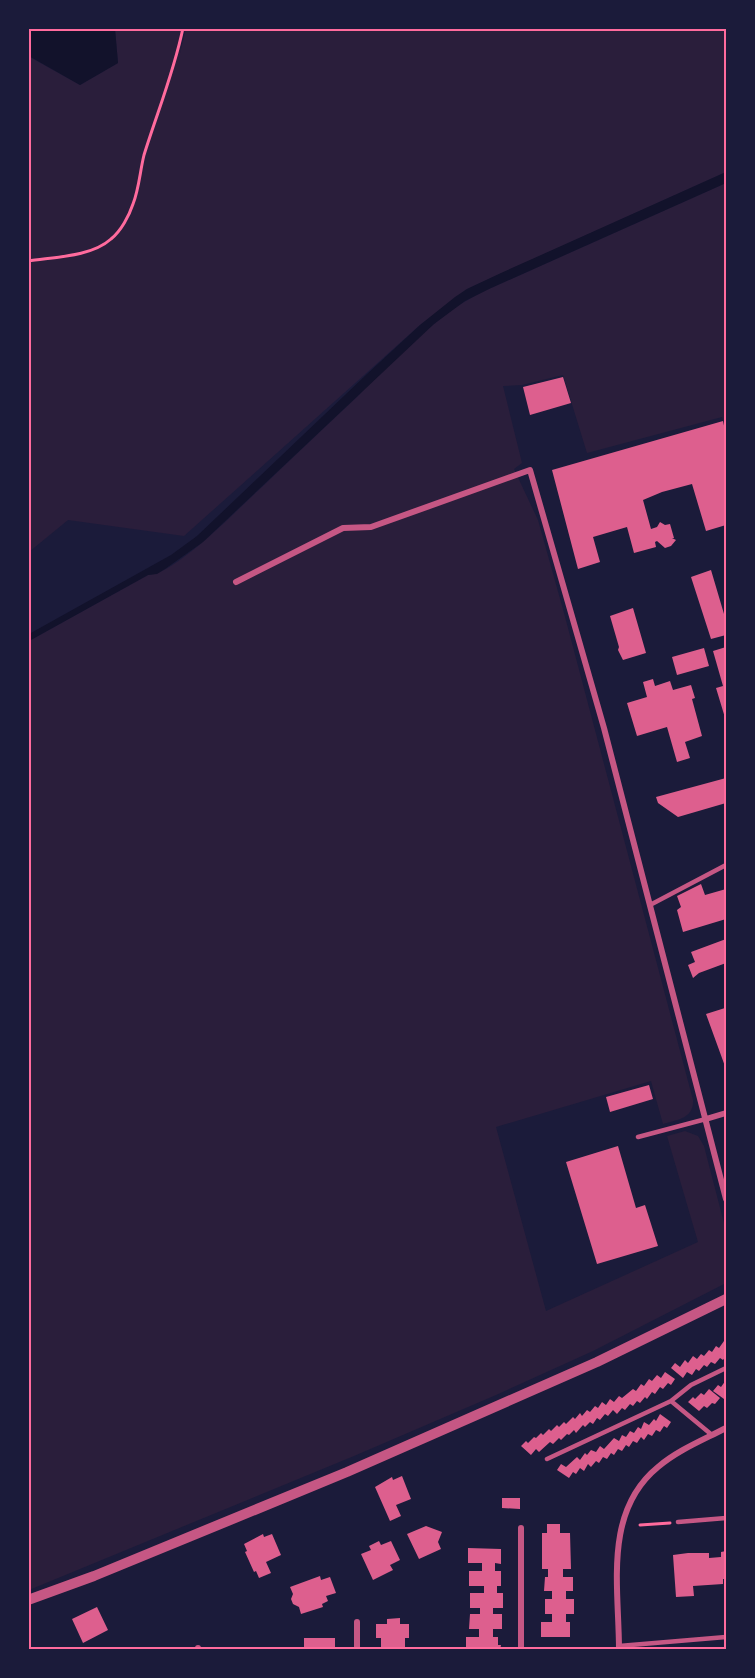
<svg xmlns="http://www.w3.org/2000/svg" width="755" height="1678" font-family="Overpass,sans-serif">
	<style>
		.green { fill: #2a1e3b }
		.water { fill: #12122b }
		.building { fill: #dd5f8e }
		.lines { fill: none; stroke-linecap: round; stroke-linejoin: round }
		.path { stroke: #ff6b9d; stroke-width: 3 }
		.service { stroke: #c65784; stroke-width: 4.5 }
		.minor { stroke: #c65784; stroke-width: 6 }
		.tertiary { stroke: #c65784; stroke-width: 10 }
		.neatline { fill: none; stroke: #ff6b9d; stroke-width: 2 }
	</style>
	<rect width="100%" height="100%" fill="#1b1b3a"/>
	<path class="green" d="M186,28L726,29V172L467,289L420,325L184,536L68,520L29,552L28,56L80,85L118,63L115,29H183L180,53Z
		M726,183V432L722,417L587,453L563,375L522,385L503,386L522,463L514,469L538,520L564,613L693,1100C694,1118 678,1120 663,1124L651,1081L496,1127L546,1311L698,1242L667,1136L685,1131L698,1136L704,1146L726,1231V1283L593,1351L496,1395L354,1456L29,1590V641L148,575C175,575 241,506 262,487C294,456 326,426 358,396C382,371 406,345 434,324C451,309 471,297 491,288Z"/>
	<path class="water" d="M29,28L115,29L118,63L80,85L29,56Z
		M726,172V183L491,288L465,301L434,324L203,542L165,569L157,574L148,575L29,641V634L171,555L197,536L367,374L420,325L455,297L467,289L501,273Z"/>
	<path class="building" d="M563,377L571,403L530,415L523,387Z
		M723,421L726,435V525L706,531L692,484L662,492L643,500L651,529L657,527L660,522L665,525L670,524L674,538H672L676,540L671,546L665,548L657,541L655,542L656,547L634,553L627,527L593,537L600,562L578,569L552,470Z
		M711,570L724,614H726V635L711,639L691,577Z
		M633,608L646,653L623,660L618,650L619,647L610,616Z
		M726,647V721L716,688L723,686L713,651Z
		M704,648L709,666L677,675L672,657Z
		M653,679L655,686L670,681L673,690L691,685L695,698L692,699L702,736L685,742L690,758L677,762L667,727L637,736L627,703L647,697L643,682Z
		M726,778V803L678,817L658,803L656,797Z
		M701,884L705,895L726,889V919L683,932L677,910L681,907L677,896Z
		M726,939V963L699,973L693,978L688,965L695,962L691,952Z
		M725,1008L726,1013V1069L706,1014Z
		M649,1085L653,1099L610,1112L606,1097Z
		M618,1146L636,1208L645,1205L658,1246L597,1264L566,1162Z
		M724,1341L726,1344V1356L723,1360L720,1358L715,1364L711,1362L707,1367L704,1365L699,1371L696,1369L692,1375L687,1372L683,1378L671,1368L675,1363L680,1367L685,1360L688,1363L693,1356L697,1359L701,1354L704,1356L709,1350L712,1352L716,1346L719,1348Z
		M665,1372L675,1379L671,1385L668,1383L663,1389L660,1387L655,1394L652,1392L647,1399L645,1397L640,1403L637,1401L633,1406L630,1404L625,1410L622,1408L617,1414L613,1410L608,1416L605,1414L600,1420L597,1418L593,1424L590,1422L585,1427L583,1425L576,1433L574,1430L569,1435L567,1434L561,1440L559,1438L553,1444L550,1442L539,1452L536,1449L531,1455L521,1446L526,1441L528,1443L534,1437L536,1438L541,1433L543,1435L549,1429L551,1431L557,1425L559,1427L564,1422L566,1424L573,1417L575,1419L580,1413L582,1416L587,1410L590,1412L595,1406L598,1408L602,1402L606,1405L610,1399L614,1402L619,1396L622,1398L633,1389L636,1391L641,1384L644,1386L649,1379L652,1381L657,1375L661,1378Z
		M726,1380V1396L724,1399L713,1391L718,1385L721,1387Z
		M709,1389L720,1398L715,1404L712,1403L707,1408L704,1406L699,1411L688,1402L693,1397L695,1399L701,1393L704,1395Z
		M660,1414L671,1422L667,1428L664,1426L660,1432L656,1430L652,1436L648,1434L644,1440L641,1437L637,1443L633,1441L629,1447L626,1445L622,1451L618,1449L614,1455L611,1453L607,1459L603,1457L599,1463L596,1461L591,1467L588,1464L584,1471L580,1468L576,1474L573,1472L569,1478L557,1470L561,1464L566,1467L577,1457L580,1460L585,1453L587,1455L591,1450L596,1452L600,1446L604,1449L614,1438L619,1441L622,1435L626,1437L630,1431L634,1433L638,1427L641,1429L644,1422L649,1425L654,1419L656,1421Z
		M402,1476L411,1499L396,1505L401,1516L390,1521L375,1487L392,1477L393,1480Z
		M502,1498H520V1509L502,1508Z
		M547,1524H560V1533H570L571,1569H563V1577H573V1591H566V1599H574V1614H566V1622H570V1637H541V1622H552V1614H545V1599H552V1591H544L545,1577H548V1569H542V1533H547Z
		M426,1526L442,1532L438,1542L441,1549L419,1559L407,1534Z
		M263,1534L264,1537L272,1534L281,1555L266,1562L271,1573L259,1578L256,1571L254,1572L245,1552L247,1551L244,1544Z
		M379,1541L381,1545L391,1541L400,1560L390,1565L393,1570L373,1580L361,1554L371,1550L369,1546Z
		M468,1548L501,1549V1564L495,1563V1571H501V1586H497V1593H503V1608H493V1614H502V1629H493V1637H498V1645H501L500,1650H466V1637H479V1629H469L470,1614H480V1608H470V1593H484V1586H469V1571H482V1563H468Z
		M726,1551V1579H723V1584L693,1586L694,1596L676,1597L673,1555L688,1553H709V1558L721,1557V1552Z
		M320,1576L321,1580L330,1577L336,1593L326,1596L328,1601L322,1604L323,1607L301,1614L299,1607L293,1604L291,1599L293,1594L290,1587Z
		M97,1607L108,1630L83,1643L72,1619Z
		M400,1618V1624H409V1638H405V1647H414V1650H381V1638H376V1624H387V1619Z
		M304,1638H335V1650H304Z"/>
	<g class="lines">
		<path class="path" d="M28,261C54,257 91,257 111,239C121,231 129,216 133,204C139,189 140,171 144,155C157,113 174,72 183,28
			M640,1525L670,1523"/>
		<path class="service" d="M650,905L726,865
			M638,1137L706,1119
			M671,1401L691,1385L726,1368
			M547,1459L671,1401L712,1435
			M678,1522L726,1518
			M619,1646L726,1637"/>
		<path class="minor" d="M236,582L343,528L371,527L530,470L604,728L726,1199
			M706,1119L726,1113
			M357,1622V1650
			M198,1650V1648
			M521,1650V1528
			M619,1650C619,1587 603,1512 658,1467C678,1450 703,1440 726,1428"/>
		<path class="tertiary" d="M28,1600L94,1576L347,1472L597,1362L726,1299"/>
	</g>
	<rect width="755" height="1678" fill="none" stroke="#1b1b3a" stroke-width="60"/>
	<rect x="30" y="30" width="695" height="1618" class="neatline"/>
</svg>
